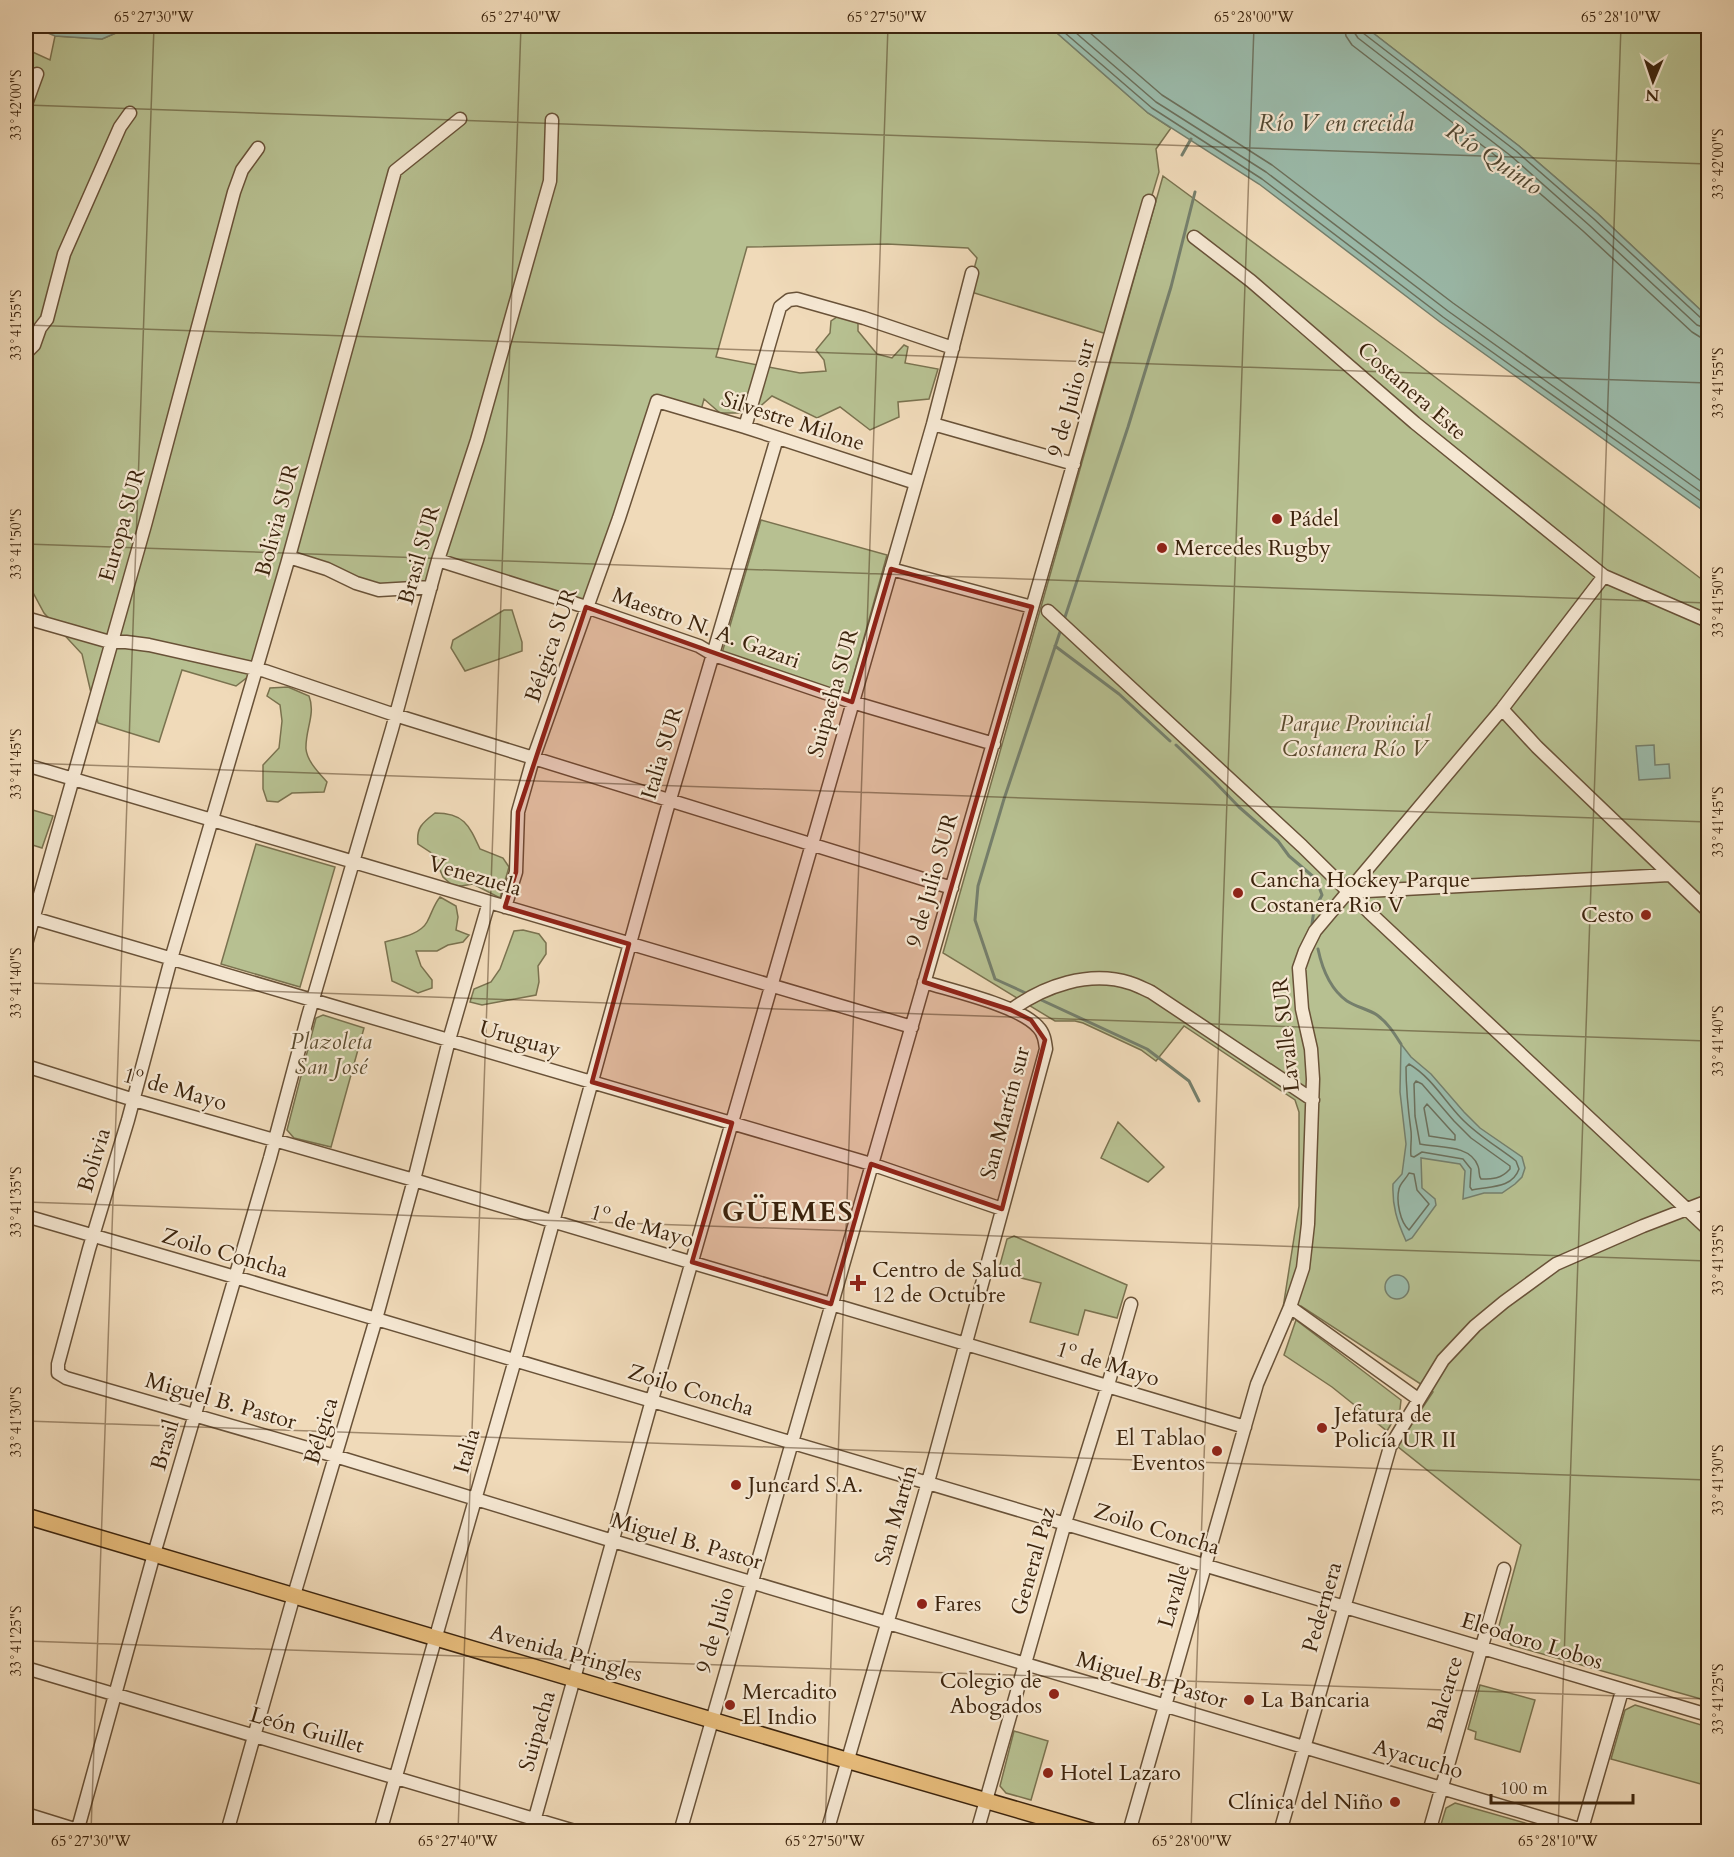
<svg xmlns="http://www.w3.org/2000/svg" width="1734" height="1857" font-family="Cardo,serif">
	<style>
		.green { fill: #b7c091; stroke: #7a724f; stroke-width: 1.5 }
		.water { fill: #9bbbab; stroke: #757f6c; stroke-width: 1.5 }
		.lines { fill: none; stroke-linecap: round; stroke-linejoin: round }
		.shore { stroke: #6c705c; stroke-width: 1.5 }
		.stream { stroke: #757f6c; stroke-width: 3 }
		.minor-casing { stroke: #695238; stroke-width: 15 }
		.major-casing { stroke: #3c240d; stroke-width: 18 }
		.minor { stroke: #f5e7d2; stroke-width: 12 }
		.major { stroke: #e8bd7c; stroke-width: 15 }
		.marked { fill: #8f2418; fill-opacity: 0.2; stroke: #8f2418; stroke-width: 4.5; stroke-linejoin: round }
		.ticks { fill: none; stroke: #3c240d; stroke-width: 1.5; stroke-opacity: 0.45 }
		.poi-dot { fill: #8f2418; stroke: #f5e7d2; stroke-width: 2 }
		.labels { text-anchor: middle; dominant-baseline: central; stroke-width: 4.5; stroke-linejoin: round; paint-order: stroke }
		.street-label { font-size: 22px; fill: #3c240d; stroke: #f5e7d2 }
		.poi-label { font-size: 22px; fill: #3c240d; stroke: #f5e7d2; text-anchor: start }
		.park-label { font-size: 22px; font-style: italic; fill: #5b4b2e; stroke: #f5e7d2 }
		.water-label { font-size: 24px; font-style: italic; fill: #544a34; stroke: #f5e7d2 }
		.district-label { font-size: 28px; font-weight: bold; letter-spacing: 1.5px; fill: #3c240d; stroke: #f5e7d2 }
		.neatline { fill: none; stroke: #3c240d; stroke-width: 2 }
		.ticks-label { font-size: 15px; text-anchor: middle; fill: #3c240d }
	</style>
	<rect width="100%" height="100%" fill="#f0dab9"/>
	<filter id="stains"><feTurbulence type="fractalNoise" baseFrequency=".00333" numOctaves="4"/><feColorMatrix values="0 0 0 0 .2 0 0 0 0 .09 0 0 0 0 .02 0 0 0 .5 -.17"/></filter>
	<radialGradient id="worn" r=".72"><stop offset=".6" stop-color="#630" stop-opacity="0"/><stop offset="1" stop-color="#630" stop-opacity=".3"/></radialGradient>
	<path class="green" d="M132,26H1049L1148,113L1171,128L1156,149L1159,172L1110,335L968,291L977,258L968,248L887,244L747,247L716,357L800,373L826,371L824,360L816,350L830,333L831,321L840,315L858,322V331L877,354L892,358L904,345L908,347L905,363L938,369L929,399L898,402L899,417L870,430L840,407L817,418L772,396L756,410L743,413H720L704,399L700,414L657,401L586,607L438,560L431,587L379,590L291,558L257,670L236,686L182,670L159,742L98,723L82,654L44,613L29,585L28,557L26,554V49L50,60L55,36L102,39Z
		M1364,26H1708V317L1598,214L1519,146Z
		M1163,176L1402,352L1708,584V1701L1511,1645L1499,1626L1521,1545L1397,1446L1433,1392L1301,1306L1293,1320L1283,1308L1299,1206V1112L1295,1100L1184,1026L1156,1061L1141,1050L1083,1023L1075,1021H1055L943,953Z
		M761,520L887,555L848,695L722,653Z
		M504,610H512L522,642V651L465,671L451,648L453,640Z
		M288,687L309,696C316,714 305,730 306,749C307,761 319,773 327,782L324,792L292,793L278,802L267,801L263,789V765L279,748L282,721L280,705L267,696L270,688Z
		M26,808L53,816L42,848L26,843Z
		M435,813C464,813 469,825 480,849L503,858L509,867L500,898L473,884L461,886L452,885L443,877L433,854L418,844C416,828 422,823 435,813Z
		M256,844L335,867L300,987L221,964Z
		M440,897L456,906L458,917L456,930L469,935L463,942L448,945L437,951H416L421,966L432,980V988L418,993L392,981L385,942C398,938 420,935 427,922C432,913 433,906 440,897Z
		M523,930L539,934L546,943V954L538,966L539,982L536,995L482,1005L470,1002L474,989L491,982L500,969L514,931Z
		M323,1015L364,1028L331,1147L294,1138L287,1130L316,1018Z
		M1118,1122L1164,1167L1148,1182L1101,1158Z
		M1014,1236L1127,1285L1117,1318L1085,1310L1078,1335L1030,1322L1041,1283L998,1272L1007,1239Z
		M1296,1320L1401,1400L1400,1409L1387,1431L1332,1387L1284,1355Z
		M1480,1685L1535,1700L1520,1752L1475,1739L1476,1732L1468,1729Z
		M1635,1705L1708,1727V1786L1611,1759L1625,1710Z
		M1014,1731L1048,1741L1031,1800L1006,1793L1000,1786Z
		M1455,1803L1553,1831H1439L1446,1808Z"/>
	<path class="water" d="M31,26H132L102,39L55,36Z
		M1049,26H1364L1519,146L1598,214L1708,317V514L1440,322L1259,184L1148,113Z
		M1654,745L1655,765L1669,764L1670,778L1639,780L1636,746Z
		M1401,1044L1411,1057L1431,1074L1464,1112L1480,1128L1522,1157L1525,1168L1522,1177L1515,1184L1502,1193H1484L1463,1199L1465,1171L1460,1164L1421,1158L1422,1188L1435,1199L1436,1205L1412,1238L1406,1241C1397,1221 1392,1206 1393,1184L1402,1174L1406,1144L1400,1092Z
		M1385 1287a12 12 0 1 1 24 0a12 12 0 1 1-24 0Z"/>
	<g class="lines">
		<path class="shore" d="M46,26L57,30L100,33L117,26
			M1057,26L1152,108L1262,179L1443,317L1708,506
			M1068,26L1156,102L1266,172L1448,311L1708,497
			M1082,26L1162,95L1272,165L1453,303L1708,486
			M1344,26L1346,36L1352,45L1505,163L1583,231L1692,332L1700,337L1708,338
			M1353,26L1354,32L1358,38L1511,156L1589,225L1697,325L1708,329
			M1361,26L1363,33L1516,151L1594,219L1702,319L1708,321
			M1409,1064C1431,1077 1444,1100 1461,1118C1477,1135 1498,1147 1516,1161L1519,1169C1512,1189 1489,1186 1472,1190L1470,1187L1471,1169L1463,1159L1422,1152L1414,1157L1411,1156C1410,1148 1412,1139 1411,1131C1408,1109 1406,1089 1406,1067Z
			M1416,1081L1422,1084L1454,1121L1471,1138L1510,1166V1169C1501,1179 1493,1179 1481,1179C1478,1175 1480,1171 1478,1166C1470,1144 1438,1148 1420,1144L1415,1116L1414,1084Z
			M1427,1104L1455,1135V1140L1429,1136L1424,1108Z
			M1409,1173L1414,1174L1417,1190L1429,1204L1409,1230C1400,1222 1396,1201 1399,1189C1400,1183 1406,1179 1409,1173Z"/>
		<path class="stream" d="M1182,155L1191,139
			M1065,617L1128,427L1171,287L1195,192
			M1055,646L1119,694L1170,741
			M1176,745L1214,781L1239,807L1278,841L1289,856L1316,879L1322,895L1314,910L1312,924
			M1318,949C1322,968 1330,989 1347,1001C1356,1007 1368,1009 1377,1015C1388,1023 1394,1033 1401,1044
			M1028,994L995,979L975,920L978,886L1004,799L1060,632
			M1037,998L1147,1049L1189,1081L1199,1101"/>
		<g class="minor-casing">
			<path id="minor" d="M26,104L37,74
				M460,119L395,171L287,564L171,959L128,1120L89,1249L58,1364V1373L66,1378L335,1456L613,1541L1589,1832
				M1194,237L1251,281L1415,423L1604,576L1708,621
				M26,353L34,345L40,328L47,319L64,254L120,127L130,113
				M933,424L1074,464
				M745,427L780,307L789,300L797,299L864,318L953,348
				M289,557L327,569L356,583L379,590L431,587
				M438,560L586,607L699,646L714,655L852,702L994,744
				M891,569L1032,607
				M1048,611L1302,846L1369,912L1708,1229
				M26,618L110,642H126L149,645L265,671L395,715L952,888
				M1502,709L1537,747L1708,911
				M26,765L912,1027
				M1348,892L1669,875
				M505,907L516,872L518,812L533,759L619,518L657,401L745,427L916,483
				M26,916L871,1164L1002,1209
				M26,944L145,525L234,192L242,170L258,148
				M1011,1010C1044,986 1089,970 1130,983C1137,985 1144,989 1151,992L1313,1100
				M26,1066L134,1100L414,1180L1245,1427
				M26,1216L235,1277L1708,1715
				M1290,1307L1418,1399
				M26,1668L578,1832
				M26,1814L84,1832
				M77,1832L154,1554L270,1158L308,1016L392,729L438,560L477,440L527,262L550,181L552,120
				M227,1832L294,1595L376,1319L414,1180L449,1040L489,902
				M380,1832L515,1360L666,813L777,438
				M531,1832L652,1400L933,424L972,273
				M680,1832L1149,201
				M827,1832L928,1482L1046,1049C1045,1041 1044,1033 1038,1027C1020,1006 953,991 924,982
				M977,1832L1065,1523L1108,1385L1131,1304
				M1129,1832L1257,1384L1290,1307L1303,1268L1308,1224L1313,1079L1311,1049L1302,1009L1299,968L1305,951L1315,931L1502,709L1604,576
				M1280,1832L1390,1447L1443,1360L1475,1326L1504,1302L1556,1264L1643,1226L1708,1201
				M1429,1832L1504,1569
				M1581,1832L1622,1691"/>
		</g>
		<g class="major-casing">
			<path id="major" d="M26,1516L846,1760L1094,1832"/>
		</g>
		<use href="#minor" class="minor"/>
		<use href="#major" class="major"/>
	</g>
	<path class="marked" d="M891,569L1032,607L924,982L1011,1010L1031,1020L1045,1040L1002,1209L871,1164L831,1304L692,1262L732,1123L592,1082L629,944L505,907L516,872L518,812L586,607L852,702Z"/>
	<path class="ticks" d="M26,105L1708,164M26,325L1708,383M26,544L1708,603M26,763L1708,822M26,983L1708,1041M26,1202L1708,1261M26,1421L1708,1480M26,1641L1708,1699M91,1832L154,26M458,1832L521,26M825,1832L888,26M1191,1832L1254,26M1558,1832L1621,26"/>
	<g class="poi-dot">
		<circle cx="1277" cy="519" r="6"/>
		<circle cx="1162" cy="548" r="6"/>
		<circle cx="1238" cy="893" r="6"/>
		<circle cx="1646" cy="915" r="6"/>
		<path d="M855 1274h6v6h6v6h-6v6h-6v-6h-6v-6h6z"/>
		<circle cx="1322" cy="1428" r="6"/>
		<circle cx="1217" cy="1451" r="6"/>
		<circle cx="736" cy="1485" r="6"/>
		<circle cx="922" cy="1604" r="6"/>
		<circle cx="1054" cy="1694" r="6"/>
		<circle cx="1249" cy="1700" r="6"/>
		<circle cx="730" cy="1705" r="6"/>
		<circle cx="1048" cy="1773" r="6"/>
		<circle cx="1395" cy="1802" r="6"/>
	</g>
	<g class="labels">
		<g class="street-label">
			<text transform="translate(1412 391) rotate(41)">Costanera Este</text>
			<text transform="translate(1071 398) rotate(-74)">9 de Julio sur</text>
			<text transform="translate(793 421) rotate(18)">Silvestre Milone</text>
			<text transform="translate(277 520) rotate(-75)">Bolivia SUR</text>
			<text transform="translate(122 525) rotate(-74)">Europa SUR</text>
			<text transform="translate(419 555) rotate(-74)">Brasil SUR</text>
			<text transform="translate(706 628) rotate(20)">Maestro N. A. Gazari</text>
			<text transform="translate(551 645) rotate(-71)">Bélgica SUR</text>
			<text transform="translate(833 693) rotate(-74)">Suipacha SUR</text>
			<text transform="translate(662 753) rotate(-73)">Italia SUR</text>
			<text transform="translate(475 876) rotate(16)">Venezuela</text>
			<text transform="translate(932 880) rotate(-74)">9 de Julio SUR</text>
			<text transform="translate(1286 1035) rotate(-96)">Lavalle SUR</text>
			<text transform="translate(520 1039) rotate(16)">Uruguay</text>
			<text transform="translate(175 1089) rotate(16)">1º de Mayo</text>
			<text transform="translate(1005 1113) rotate(-75)">San Martín sur</text>
			<text transform="translate(94 1160) rotate(-73)">Bolivia</text>
			<text transform="translate(642 1226) rotate(16)">1º de Mayo</text>
			<text transform="translate(225 1253) rotate(16)">Zoilo Concha</text>
			<text transform="translate(1108 1364) rotate(17)">1º de Mayo</text>
			<text transform="translate(691 1390) rotate(17)">Zoilo Concha</text>
			<text transform="translate(221 1401) rotate(16)">Miguel B. Pastor</text>
			<text transform="translate(321 1431) rotate(-73)">Bélgica</text>
			<text transform="translate(165 1445) rotate(-74)">Brasil</text>
			<text transform="translate(467 1451) rotate(-74)">Italia</text>
			<text transform="translate(896 1515) rotate(-74)">San Martín</text>
			<text transform="translate(1157 1529) rotate(17)">Zoilo Concha</text>
			<text transform="translate(687 1541) rotate(16)">Miguel B. Pastor</text>
			<text transform="translate(1033 1561) rotate(-74)">General Paz</text>
			<text transform="translate(1174 1596) rotate(-74)">Lavalle</text>
			<text transform="translate(1322 1607) rotate(-74)">Pedernera</text>
			<text transform="translate(715 1630) rotate(-74)">9 de Julio</text>
			<text transform="translate(1532 1641) rotate(17)">Eleodoro Lobos</text>
			<text transform="translate(566 1653) rotate(16)">Avenida Pringles</text>
			<text transform="translate(1152 1680) rotate(16)">Miguel B. Pastor</text>
			<text transform="translate(1445 1694) rotate(-74)">Balcarce</text>
			<text transform="translate(307 1730) rotate(16)">León Guillet</text>
			<text transform="translate(537 1731) rotate(-74)">Suipacha</text>
			<text transform="translate(1418 1759) rotate(16)">Ayacucho</text>
		</g>
		<g class="poi-label">
			<text x="1289" y="519">Pádel</text>
			<text x="1174" y="548">Mercedes Rugby</text>
			<text x="1250" y="880">Cancha Hockey Parque<tspan x="1250" dy="25">Costanera Rio V</tspan></text>
			<text x="1634" y="915" text-anchor="end">Cesto</text>
			<text x="872" y="1270">Centro de Salud<tspan x="872" dy="25">12 de Octubre</tspan></text>
			<text x="1334" y="1415">Jefatura de<tspan x="1334" dy="25">Policía UR II</tspan></text>
			<text x="1205" y="1438" text-anchor="end">El Tablao<tspan x="1205" dy="25">Eventos</tspan></text>
			<text x="748" y="1485">Juncard S.A.</text>
			<text x="934" y="1604">Fares</text>
			<text x="1042" y="1681" text-anchor="end">Colegio de<tspan x="1042" dy="25">Abogados</tspan></text>
			<text x="742" y="1692">Mercadito<tspan x="742" dy="25">El Indio</tspan></text>
			<text x="1261" y="1700">La Bancaria</text>
			<text x="1060" y="1773">Hotel Lazaro</text>
			<text x="1383" y="1802" text-anchor="end">Clínica del Niño</text>
		</g>
		<g class="park-label">
			<text x="1355" y="724">Parque Provincial<tspan x="1355" dy="25">Costanera Río V</tspan></text>
			<text x="331" y="1042">Plazoleta<tspan x="331" dy="25">San José</tspan></text>
		</g>
		<g class="water-label">
			<text x="1336" y="123">Río V en crecida</text>
			<text transform="translate(1494 159) rotate(34)">Río Quinto</text>
		</g>
		<g class="district-label">
			<text x="788" y="1212">GÜEMES</text>
		</g>
	</g>
	<rect width="1734" height="1857" fill="none" stroke="#f0dab9" stroke-width="66"/>
	<g transform="translate(1653 81) rotate(182)" stroke="#f5e7d2" stroke-width="4.5" paint-order="stroke">
	<path d="M0-4.5L10 22L0 15L-10 22Z" fill="#3c240d"/>
	<text y="-9" font-size="16" font-weight="bold" text-anchor="middle" fill="#3c240d">N</text>
	</g>
	<path d="M1491 1794v9h142v-9" fill="none" stroke="#3c240d" stroke-width="3"/>
	<text x="1500" y="1794" font-size="18" fill="#3c240d" stroke="#f5e7d2" stroke-width="4.5" paint-order="stroke">100 m</text>
	<rect x="33" y="33" width="1668" height="1791" class="neatline"/>
	<g class="ticks-label">
		<text x="154" y="22">65°27'30"W</text>
		<text x="521" y="22">65°27'40"W</text>
		<text x="887" y="22">65°27'50"W</text>
		<text x="1254" y="22">65°28'00"W</text>
		<text x="1621" y="22">65°28'10"W</text>
		<text transform="translate(16 105) rotate(-90)" y="5">33°42'00"S</text>
		<text transform="translate(1718 164) rotate(-90)" y="5">33°42'00"S</text>
		<text transform="translate(16 325) rotate(-90)" y="5">33°41'55"S</text>
		<text transform="translate(1718 383) rotate(-90)" y="5">33°41'55"S</text>
		<text transform="translate(16 544) rotate(-90)" y="5">33°41'50"S</text>
		<text transform="translate(1718 602) rotate(-90)" y="5">33°41'50"S</text>
		<text transform="translate(16 764) rotate(-90)" y="5">33°41'45"S</text>
		<text transform="translate(1718 822) rotate(-90)" y="5">33°41'45"S</text>
		<text transform="translate(16 983) rotate(-90)" y="5">33°41'40"S</text>
		<text transform="translate(1718 1041) rotate(-90)" y="5">33°41'40"S</text>
		<text transform="translate(16 1202) rotate(-90)" y="5">33°41'35"S</text>
		<text transform="translate(1718 1260) rotate(-90)" y="5">33°41'35"S</text>
		<text transform="translate(16 1422) rotate(-90)" y="5">33°41'30"S</text>
		<text transform="translate(1718 1480) rotate(-90)" y="5">33°41'30"S</text>
		<text transform="translate(16 1641) rotate(-90)" y="5">33°41'25"S</text>
		<text transform="translate(1718 1699) rotate(-90)" y="5">33°41'25"S</text>
		<text x="91" y="1846">65°27'30"W</text>
		<text x="458" y="1846">65°27'40"W</text>
		<text x="825" y="1846">65°27'50"W</text>
		<text x="1192" y="1846">65°28'00"W</text>
		<text x="1558" y="1846">65°28'10"W</text>
	</g>
	<rect width="100%" height="100%" filter="url(#stains)"/>
	<rect width="100%" height="100%" fill="url(#worn)"/>
</svg>
